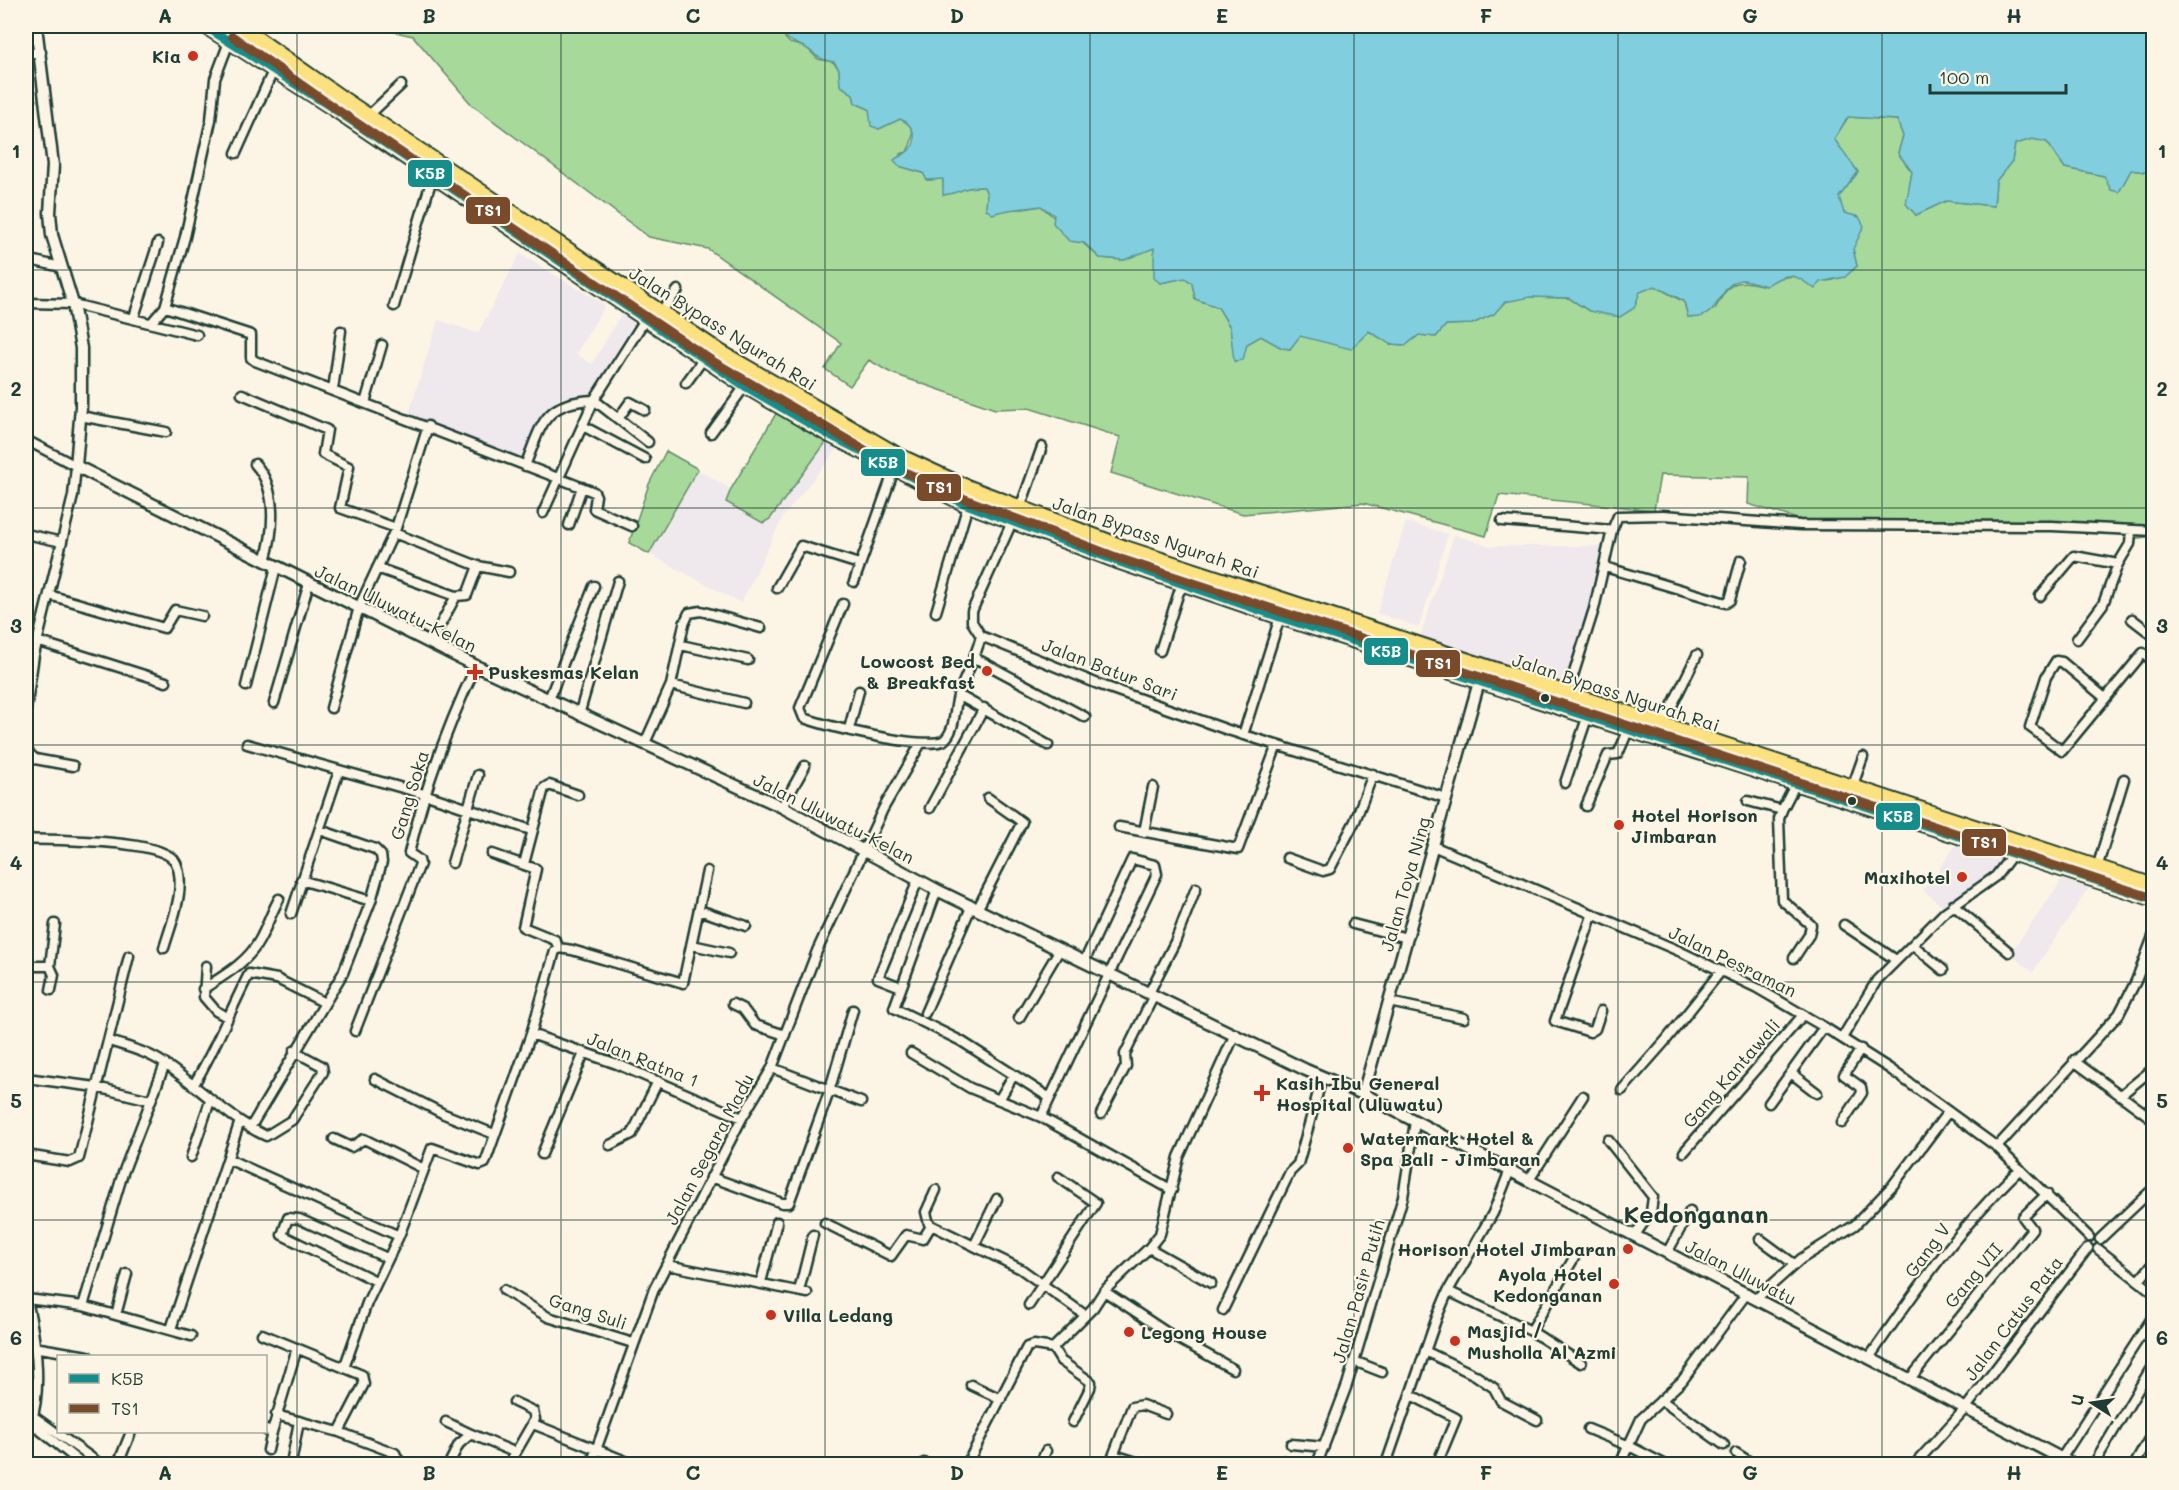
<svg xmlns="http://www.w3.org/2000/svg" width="2179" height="1490" font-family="Mali,sans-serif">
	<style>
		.built { fill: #efe8ec }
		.green { fill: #a7d99b; stroke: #638b68; stroke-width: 1.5 }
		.water { fill: #81cfde; stroke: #5a959a; stroke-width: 1.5 }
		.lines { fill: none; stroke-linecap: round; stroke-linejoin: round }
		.minor-casing { stroke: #1f3d34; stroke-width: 13 }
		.tertiary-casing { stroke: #1f3d34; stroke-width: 15 }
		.trunk-casing { stroke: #1f3d34; stroke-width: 18 }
		.minor { stroke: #fcf5e5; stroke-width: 8 }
		.tertiary { stroke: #fcf5e5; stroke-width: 10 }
		.trunk { stroke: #fbe180; stroke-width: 14 }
		.bus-1-casing { stroke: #fcf5e5; stroke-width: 14 }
		.bus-2-casing { stroke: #fcf5e5; stroke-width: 14 }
		.bus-1 { stroke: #158d8b; stroke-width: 9 }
		.bus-2 { stroke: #7a4b2a; stroke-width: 9 }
		.grid { fill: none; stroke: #1f3d34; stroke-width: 1.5; stroke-opacity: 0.55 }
		.poi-dot { fill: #c8321e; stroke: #fcf5e5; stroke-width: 2 }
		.bus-dot { fill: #1f3d34; stroke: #fcf5e5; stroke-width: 2 }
		.labels { text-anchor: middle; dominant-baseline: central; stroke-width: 4.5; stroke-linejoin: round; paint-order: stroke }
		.poi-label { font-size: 18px; font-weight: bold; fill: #1f3d34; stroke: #fcf5e5; text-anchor: start }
		.street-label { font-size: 18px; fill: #1f3d34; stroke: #fcf5e5 }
		.district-label { font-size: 24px; font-weight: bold; fill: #1f3d34; stroke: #fcf5e5 }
		.line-badge { stroke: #fcf5e5; stroke-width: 2 }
		.badge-label { font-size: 16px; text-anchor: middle; font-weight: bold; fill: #fff }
		.neatline { fill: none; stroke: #1f3d34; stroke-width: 2 }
		.grid-label { font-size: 20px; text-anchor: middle; font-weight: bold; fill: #1f3d34 }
	</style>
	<rect width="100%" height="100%" fill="#fcf5e5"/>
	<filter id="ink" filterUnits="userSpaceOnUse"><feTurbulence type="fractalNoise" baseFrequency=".0167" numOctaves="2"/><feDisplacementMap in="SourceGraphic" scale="12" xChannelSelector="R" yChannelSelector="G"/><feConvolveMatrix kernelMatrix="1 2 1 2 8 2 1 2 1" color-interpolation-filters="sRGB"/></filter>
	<g filter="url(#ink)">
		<path class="built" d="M520,254L605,305L576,354L592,364L622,313L634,322L591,394L560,398L543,412L523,461L409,413L438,320L478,333Z
			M777,412L841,444L783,517L741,603L629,543L649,484L666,451L731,489Z
			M1406,522L1448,534L1419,627L1377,613Z
			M1454,535L1490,546H1604L1595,585L1598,586L1565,686L1420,637Z
			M1957,844L2005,859L1999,871L1944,908L1923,890Z
			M2062,880L2089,888L2033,972L2010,954Z"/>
		<path class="green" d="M369,26H782L785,38L790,43L806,47L818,59L833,62L839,69L840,85L853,94L855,103L869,109L879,129L900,119C918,126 914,138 907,152L900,154L899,166L923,173L927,180L943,179L944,195C961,193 963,186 984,187L987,194L986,209H1024L1041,206L1100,258L1124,260L1154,247L1160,283L1185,278L1192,283L1195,299L1218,307L1230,327L1235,361L1247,344L1261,336L1282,348L1290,349L1300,335L1351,348L1369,331L1390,344L1406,345L1419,335L1436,337L1446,325L1472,324L1494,314L1505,301L1530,297L1569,298L1589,311L1634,308L1639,292L1655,286L1684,302L1688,317L1715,309C1730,281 1734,278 1765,286C1803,259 1822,301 1857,266L1853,249L1859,217L1843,213L1839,197L1858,172L1834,139L1848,117L1897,120L1903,136L1898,153L1912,172L1907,204L1916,215L1946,201L1994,206L1996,181L2012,161L2015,144L2032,139L2047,142L2065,168L2104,176L2119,192L2131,170L2153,173V536L2132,539L2095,524L1811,523L1748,504L1749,477L1660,475L1654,510L1499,495L1486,536L1363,503L1243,514L1111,473L1120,437L1029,408L995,409L891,373L869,360L850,386L825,369L841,343L708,249L649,237L472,105L413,36Z
			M777,412L829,438L770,519L763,523L726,502L731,489Z
			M666,451L698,469L649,554L629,543L649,484Z"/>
		<path class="water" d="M782,26H2153V173L2131,170L2119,192L2111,190L2104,176L2065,168L2047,142L2032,139L2015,144L2012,161L1996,181L1994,206L1946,201L1916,215L1906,204L1912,172L1898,153L1903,136L1897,120L1848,117L1834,139L1858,172L1839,197L1844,213L1859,217L1864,226L1853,249L1857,266L1845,277L1820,282L1815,289C1794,274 1788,270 1766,286C1759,284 1749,280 1742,280C1717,282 1722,322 1688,317L1684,301L1655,286L1640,292L1634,308L1620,317L1589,311L1569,298L1530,297L1505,302L1494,314L1472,324L1446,325L1436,337L1419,335L1406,345L1390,344L1369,331L1351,349L1300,336L1290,349L1282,348L1261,336L1247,344L1243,360L1234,361L1230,327L1218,307L1195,299L1192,283L1185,278L1160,283L1154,278V248L1124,260L1100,258L1084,243L1069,241L1053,223L1054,215L1041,206C1024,209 1009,208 992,214L986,209L987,194L984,187C962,186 961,193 943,195V179L927,180L923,173L899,166L894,160C898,156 903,156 907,152C920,142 914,124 900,119L879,129L871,126L869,109L855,103L853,94L840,85L839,69L834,62C813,58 818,54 804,47C790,40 786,42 782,26Z"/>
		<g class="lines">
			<g class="minor-casing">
				<path id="minor" d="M26,54L41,52
					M368,116L401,85
					M236,153L273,71
					M26,259L61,267
					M26,303L73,304L197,335
					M394,306L433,175
					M165,307L251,335V358L255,361L594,492L596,496L594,509L632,526
					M661,312L678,290
					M134,317L158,243
					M152,322L165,307L185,237L211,120L215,79L229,42
					M686,383L704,358
					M333,390L341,331
					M242,394L327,430L323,454L349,467L340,508L396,528
					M365,403L382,345
					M80,416L166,432
					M618,419L630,402L645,410
					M583,426L645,459
					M711,433L745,386
					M26,440L76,466L73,496L34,655L26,710
					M255,464C278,489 274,532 265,561
					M525,466C542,424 543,402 594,400L648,442
					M1020,508L1042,447
					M543,513L594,400L646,318
					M1502,521L1612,530
					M1012,522L972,611V622L981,636L1098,684L1228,730L1446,798
					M569,525L582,487
					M394,533L478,566
					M26,534L62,542
					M1605,567L1726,603L1730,600L1741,560
					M377,568L456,596L467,595L478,566L509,572
					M854,582L894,470
					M777,588L801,546L859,564
					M49,595L164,628L175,610L202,616
					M2040,596L2074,556L2118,564L2130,544L2131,530
					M843,604L800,708L804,718C830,727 919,749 943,741C957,730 953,709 959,693C966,674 976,657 981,636
					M936,612L968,505
					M2132,619L2154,636
					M2077,639L2103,604L2118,564
					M37,641L166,682
					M431,642L456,596
					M681,645L748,660
					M1160,651L1179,592L1185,584
					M975,658L1085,717
					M671,685L744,703
					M246,686L276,567
					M958,695L1048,745
					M1567,695L1594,609L1612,530L1618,516L1663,515L1800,525L2052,526L2154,531
					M2105,698L2062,662L2056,661L2046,677L2030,727L2062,751L2143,653L2154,662
					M549,699L594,586
					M274,703L309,583
					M331,708L359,607L396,528L428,426
					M579,715L618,581
					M1662,726L1697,655
					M849,729L859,691
					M1243,735L1280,617
					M645,743L671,685L684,624L689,613L701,611L761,628
					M247,744L424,794L531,830
					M26,750L35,759L73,766
					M1565,783L1587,718
					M1852,788L1863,757
					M1748,801L1782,810L1796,783
					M1586,806L1608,755L1618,754L1628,731
					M782,807L805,766
					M930,808L984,708
					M1782,810L1779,819L1782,900L1811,925L1809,935L1794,958
					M1119,827L1238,849L1277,745
					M1144,832L1153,787
					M26,839C53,841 165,838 176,863C187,888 171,924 164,948
					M1433,846L1679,951L1757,988L1824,1027L1890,1069L1997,1147L2089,1237
					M492,854L536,869L523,927L555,940L559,948
					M1287,858L1323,871L1330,869L1355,821L1373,774
					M452,863L478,775
					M524,864L544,788L549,785L578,795
					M2097,868L2124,779
					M301,880L371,901
					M937,890L894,1008L961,1041L1050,1098
					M1953,905L2009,952
					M978,908L1022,822L988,798
					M699,910L746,926
					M291,914L339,771
					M1592,916L1555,1021L1590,1032L1595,1029L1601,1011
					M1353,924L1407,938
					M1844,925L1896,960
					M692,945L729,953
					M1913,945L1943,970
					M26,966H50L55,924
					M50,966L54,975L51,990
					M206,966L204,997L216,1011L227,1017
					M901,987L878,978L918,880
					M203,989C223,976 247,963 259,941C267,927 271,913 279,899
					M1149,993L1175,942L1196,888
					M1389,1002L1464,1018
					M733,1004L743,1009L755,1025L785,1035
					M925,1013L972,905
					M1019,1018L1060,949
					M355,1031L420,864L419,860L409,853C425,788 447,727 476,666
					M531,1034L617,1064L742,1118
					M1842,1038L1877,980L1945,912L1996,876L2012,855
					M109,1041C128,1047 148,1052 165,1064C199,1087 228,1118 266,1136L292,1120L323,1072L322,1066L294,1051
					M911,1053L970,1088L1041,1117L1172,1190
					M2074,1061L2154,1120
					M772,1068L861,1102
					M1791,1073L1817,1093
					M26,1078L96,1087L150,1100
					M375,1079L444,1114L494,1134
					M193,1086C215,1050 230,1011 249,974L277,979L325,1003
					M1622,1090L1666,1040L1721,971
					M2121,1095L2154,1068
					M999,1100L1013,1076
					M1769,1103L1824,1027
					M1101,1114L1126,1066L1125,1054L1154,995
					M1041,1117L1157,874L1155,865L1132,859L1085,960
					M1842,1123L1862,1093L1861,1087L1844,1075L1861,1049
					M250,1128L343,973L371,901L382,862L381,855L375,849L320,830
					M334,1139L351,1147L364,1139L424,1169
					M1608,1140L1653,1197L1651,1212L1635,1235
					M610,1145L632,1134L658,1081
					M1997,1147L2119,1014L2136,981L2154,934
					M1684,1152L1803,1015
					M542,1154L584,1053
					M26,1155L70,1162L79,1158L129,956
					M191,1157L210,1101
					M228,1159L399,1236
					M711,1177L782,1203H789L829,1092L853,1010
					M1529,1180L1583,1096
					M936,1190L926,1212L929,1224L1021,1269L1085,1315
					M825,1223L891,1256L906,1235L923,1239L931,1226
					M1760,1239L1794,1264
					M2100,1239L2154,1188
					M974,1246L997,1199
					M1149,1248L1211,1283
					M2098,1249L2154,1293
					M1667,1253L1690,1211
					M667,1265L807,1293
					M376,1281L282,1235L288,1218L299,1219L387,1258
					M2139,1281L2154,1262
					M761,1282L777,1222
					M504,1290L548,1317L633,1343
					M799,1291L813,1235
					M1104,1291L1166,1332L1233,1369
					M1448,1291L1531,1331L1581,1363
					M26,1296C35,1334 43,1386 31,1423
					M1757,1298L1801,1259L1855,1225L1893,1185L1948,1112
					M27,1299L83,1306L123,1173L165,1064
					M1029,1305L1096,1203L1058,1177
					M83,1306L191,1336
					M1223,1310L1290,1172L1298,1164L1322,1078
					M116,1315L127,1274
					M171,1329L240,1121
					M1531,1331L1574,1258
					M262,1334L362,1375L364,1384L339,1432
					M34,1347L88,1356
					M1425,1351L1475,1375L1494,1388L1501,1401L1537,1420
					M1869,1358C1915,1291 1961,1225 2020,1169
					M1354,1361L1382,1372
					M344,1368L367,1303L399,1236L432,1148L480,1165L485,1163L531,1034L555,951L559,948L572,950L683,983L707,871
					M1909,1380L2032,1229L2023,1217L2047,1194
					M971,1385L1001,1399
					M1411,1395L1456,1418L1437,1464
					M1661,1400L1724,1445
					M276,1415L339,1432L395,1453L398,1459L396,1464
					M33,1416L100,1464
					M26,1419L82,1464
					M446,1422L471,1434
					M1073,1422L1090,1388L1091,1382L1061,1361L1053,1348L1093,1308L1104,1291L1149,1248L1160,1234L1179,1157L1235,1034
					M533,1424L633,1464
					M1588,1429L1627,1445L1664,1464
					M266,1430L272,1432L268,1450
					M272,1432L297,1348
					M1291,1444L1324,1447
					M1736,1453L1753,1464
					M1114,1455L1143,1464
					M2061,1459L2154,1315
					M1283,1461L1292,1464
					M924,1463L928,1464
					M118,1464L131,1432
					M291,1464L299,1421
					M449,1464L459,1444L471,1434L514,1452
					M509,1464L535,1419L533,1411L514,1402
					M591,1464L654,1289L742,1118L772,1068L817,951L883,809L921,743
					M967,1464L1027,1347L1034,1345L1053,1348
					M1040,1464L1046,1451
					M1110,1464L1132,1407L1142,1405L1166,1414
					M1317,1464L1347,1385L1403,1197L1415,1122
					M1386,1464L1437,1317L1448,1291L1493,1213L1510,1170
					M1620,1464L1641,1419L1682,1381L1747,1293
					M1915,1464L1965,1409L2088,1248
					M2094,1464L2154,1363
					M2135,1464L2154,1430"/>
			</g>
			<g class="tertiary-casing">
				<path id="tertiary" d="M36,26L53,165L50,213L52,235L73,304L81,348V407L76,466L476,666L782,807L937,890L1306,1070L1363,1094L2072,1464
					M1363,1094L1479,682"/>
			</g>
			<g class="trunk-casing">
				<path id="trunk" d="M205,26L333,108L745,386L826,433L961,502L1120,562L1280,617L2154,899
					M239,26L340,97L720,352L899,456L964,486L1125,548L2154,886"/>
			</g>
			<use href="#minor" class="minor"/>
			<use href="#tertiary" class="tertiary"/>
			<use href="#trunk" class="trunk"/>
			<g class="bus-1-casing">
				<path id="bus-1" d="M205,26L333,108L745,386L826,433L961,502L1120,562L1280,617L2154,899"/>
			</g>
			<g class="bus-2-casing">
				<path id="bus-2" d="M232,36L333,107L714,362L894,467L960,497L1121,559L2150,897"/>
			</g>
			<use href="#bus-1" class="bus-1"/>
			<use href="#bus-2" class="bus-2"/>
		</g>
	</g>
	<path class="grid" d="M297,26V1464M561,26V1464M825,26V1464M1090,26V1464M1354,26V1464M1618,26V1464M1882,26V1464M26,270H2154M26,508H2154M26,745H2154M26,982H2154M26,1220H2154"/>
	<g class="poi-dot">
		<circle cx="193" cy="56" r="6"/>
		<circle cx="987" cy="671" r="6"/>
		<path d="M472 663h6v6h6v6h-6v6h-6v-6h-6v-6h6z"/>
		<circle cx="1619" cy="825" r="6"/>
		<circle cx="1962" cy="877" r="6"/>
		<path d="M1259 1084h6v6h6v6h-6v6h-6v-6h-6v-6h6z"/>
		<circle cx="1348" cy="1148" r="6"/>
		<circle cx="1628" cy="1249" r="6"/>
		<circle cx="1614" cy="1284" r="6"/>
		<circle cx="771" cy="1315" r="6"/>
		<circle cx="1129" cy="1332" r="6"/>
		<circle cx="1455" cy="1341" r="6"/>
	</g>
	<g class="bus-dot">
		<circle cx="1545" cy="698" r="5"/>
		<circle cx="1852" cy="801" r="5"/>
	</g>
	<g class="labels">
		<g class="poi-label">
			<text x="181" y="56" text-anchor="end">Kia</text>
			<text x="975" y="661" text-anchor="end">Lowcost Bed<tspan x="975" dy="21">&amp; Breakfast</tspan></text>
			<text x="488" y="672">Puskesmas Kelan</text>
			<text x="1631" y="815">Hotel Horison<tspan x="1631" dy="21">Jimbaran</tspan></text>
			<text x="1950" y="877" text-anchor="end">Maxihotel</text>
			<text x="1276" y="1083">Kasih Ibu General<tspan x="1276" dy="21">Hospital (Uluwatu)</tspan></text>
			<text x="1360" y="1138">Watermark Hotel &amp;<tspan x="1360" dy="21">Spa Bali - Jimbaran</tspan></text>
			<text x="1616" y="1249" text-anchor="end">Horison Hotel Jimbaran</text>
			<text x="1602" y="1274" text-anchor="end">Ayola Hotel<tspan x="1602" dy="21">Kedonganan</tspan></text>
			<text x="783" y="1315">Villa Ledang</text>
			<text x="1467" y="1331">Masjid /<tspan x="1467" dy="21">Musholla Al Azmi</tspan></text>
			<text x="1141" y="1332">Legong House</text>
		</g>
		<g class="street-label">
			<text transform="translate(723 328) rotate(32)">Jalan Bypass Ngurah Rai</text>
			<text transform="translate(1156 537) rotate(19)">Jalan Bypass Ngurah Rai</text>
			<text transform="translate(396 608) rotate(26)">Jalan Uluwatu-Kelan</text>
			<text transform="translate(1110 669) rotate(21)">Jalan Batur Sari</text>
			<text transform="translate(1616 692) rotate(18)">Jalan Bypass Ngurah Rai</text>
			<text transform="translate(409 795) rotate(-73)">Gang Soka</text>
			<text transform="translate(834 818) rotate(27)">Jalan Uluwatu-Kelan</text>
			<text transform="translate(1405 884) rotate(-74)">Jalan Toya Ning</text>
			<text transform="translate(1733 961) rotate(26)">Jalan Pesraman</text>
			<text transform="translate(643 1059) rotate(22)">Jalan Ratna 1</text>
			<text transform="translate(1731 1073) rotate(-49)">Gang Kantawali</text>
			<text transform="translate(709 1149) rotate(-62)">Jalan Segara Madu</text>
			<text transform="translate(1927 1250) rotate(-53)">Gang V</text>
			<text transform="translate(1741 1272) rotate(27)">Jalan Uluwatu</text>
			<text transform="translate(1973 1275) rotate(-50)">Gang VII</text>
			<text transform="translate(1358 1291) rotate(-74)">Jalan Pasir Putih</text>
			<text transform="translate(588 1311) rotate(18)">Gang Suli</text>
			<text transform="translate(2013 1318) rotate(-53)">Jalan Catus Pata</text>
		</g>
		<g class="district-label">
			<text x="1696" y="1213">Kedonganan</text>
		</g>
	</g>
	<g class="line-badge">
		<rect x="407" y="159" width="46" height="29" rx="6" fill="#158d8b"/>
		<rect x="465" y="196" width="46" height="29" rx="6" fill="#7a4b2a"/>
		<rect x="860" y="448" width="46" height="29" rx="6" fill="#158d8b"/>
		<rect x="916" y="473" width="46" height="29" rx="6" fill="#7a4b2a"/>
		<rect x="1363" y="637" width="46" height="29" rx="6" fill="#158d8b"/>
		<rect x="1415" y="649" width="46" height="29" rx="6" fill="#7a4b2a"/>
		<rect x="1875" y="802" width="46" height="29" rx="6" fill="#158d8b"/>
		<rect x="1961" y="828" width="46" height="29" rx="6" fill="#7a4b2a"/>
	</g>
	<g class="badge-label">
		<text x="430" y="179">K5B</text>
		<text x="488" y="216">TS1</text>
		<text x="883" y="468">K5B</text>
		<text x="939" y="493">TS1</text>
		<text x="1386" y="657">K5B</text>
		<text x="1438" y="669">TS1</text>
		<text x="1898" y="822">K5B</text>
		<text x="1984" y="848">TS1</text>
	</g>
	<rect width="2179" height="1490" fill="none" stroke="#fcf5e5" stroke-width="66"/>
	<rect x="57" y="1355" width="210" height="78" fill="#fcf5e5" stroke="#a4ab9e" stroke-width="1.5"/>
	<rect x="69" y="1374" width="30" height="9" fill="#158d8b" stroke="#a4ab9e" stroke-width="1.5"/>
	<text x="111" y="1385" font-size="18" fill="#1f3d34">K5B</text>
	<rect x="69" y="1404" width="30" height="9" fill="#7a4b2a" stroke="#a4ab9e" stroke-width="1.5"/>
	<text x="111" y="1415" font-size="18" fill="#1f3d34">TS1</text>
	<g transform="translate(2092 1403) rotate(282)" stroke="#fcf5e5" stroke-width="4.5" paint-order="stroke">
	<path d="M0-4.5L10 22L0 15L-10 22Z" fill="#1f3d34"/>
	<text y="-9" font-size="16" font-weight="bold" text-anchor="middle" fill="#1f3d34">U</text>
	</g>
	<path d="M1930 84v9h136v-9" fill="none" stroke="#1f3d34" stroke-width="3"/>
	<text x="1939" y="84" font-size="18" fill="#1f3d34" stroke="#fcf5e5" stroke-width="4.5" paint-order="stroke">100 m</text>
	<rect x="33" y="33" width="2113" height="1424" class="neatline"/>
	<g class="grid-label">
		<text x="165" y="23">A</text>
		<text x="429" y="23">B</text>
		<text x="693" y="23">C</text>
		<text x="957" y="23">D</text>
		<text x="1222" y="23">E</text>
		<text x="1486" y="23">F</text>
		<text x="1750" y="23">G</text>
		<text x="2014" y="23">H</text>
		<text x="16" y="158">1</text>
		<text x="2162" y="158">1</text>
		<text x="16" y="396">2</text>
		<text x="2162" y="396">2</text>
		<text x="16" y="633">3</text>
		<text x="2162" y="633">3</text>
		<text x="16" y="870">4</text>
		<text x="2162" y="870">4</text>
		<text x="16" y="1108">5</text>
		<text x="2162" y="1108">5</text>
		<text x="16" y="1345">6</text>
		<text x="2162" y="1345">6</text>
		<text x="165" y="1480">A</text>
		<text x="429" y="1480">B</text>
		<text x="693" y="1480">C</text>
		<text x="957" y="1480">D</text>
		<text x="1222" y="1480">E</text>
		<text x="1486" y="1480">F</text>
		<text x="1750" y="1480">G</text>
		<text x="2014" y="1480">H</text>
	</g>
</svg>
